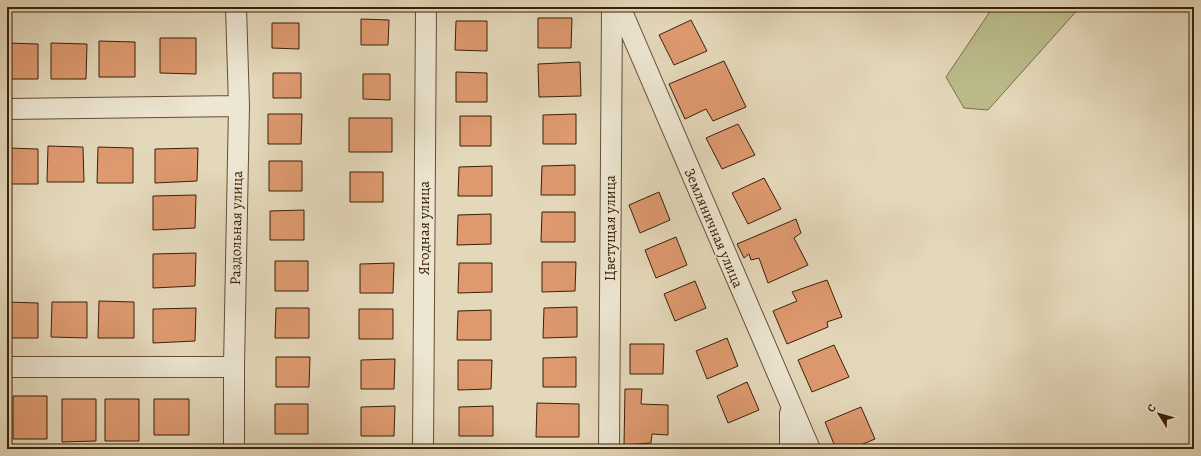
<svg xmlns="http://www.w3.org/2000/svg" width="1201" height="456" font-family="Alegreya,serif">
	<style>
		.green { fill: #bcbc8b; stroke: #7c6e49 }
		.building { fill: #de996f; stroke: #3b2007 }
		.lines { fill: none; stroke-linecap: round; stroke-linejoin: round }
		.minor-casing { stroke: #654e34; stroke-width: 22 }
		.minor { stroke: #ede6d2; stroke-width: 20 }
		.labels { text-anchor: middle; dominant-baseline: central; stroke-width: 3; stroke-linejoin: round; paint-order: stroke }
		.street-label { font-size: 15px; fill: #3b2007; stroke: #ede6d2 }
	</style>
	<rect width="100%" height="100%" fill="#e4d8ba"/>
	<filter id="stains"><feTurbulence type="fractalNoise" baseFrequency=".005" numOctaves="4"/><feColorMatrix values="0 0 0 0 .2 0 0 0 0 .09 0 0 0 0 .02 0 0 0 .5 -.17"/></filter>
	<radialGradient id="worn" r=".72"><stop offset=".6" stop-color="#630" stop-opacity="0"/><stop offset="1" stop-color="#630" stop-opacity=".3"/></radialGradient>
	<path class="green" d="M993,7H1080L988,110L964,108L946,77Z"/>
	<path class="building" d="M538,18H572L571,48H538Z
		M361,19L389,20L388,45H361Z
		M691,20L707,51L674,65L659,35Z
		M456,21H487V51L455,50Z
		M272,23H299V49L272,48Z
		M160,38H196V74L160,73Z
		M99,41L135,42V77H99Z
		M7,43L38,44V79H7Z
		M51,43L87,44L86,79H51Z
		M724,61L746,107L713,121L706,109L685,119L669,84Z
		M580,62L581,96L539,97L538,64Z
		M456,72L487,73V102H456Z
		M273,73H301V98H273Z
		M363,74H390V100L363,99Z
		M268,114H302L301,144H268Z
		M576,114V144H543V115Z
		M460,116H491V146H460Z
		M349,118H392V152H349Z
		M738,124L755,155L722,169L706,138Z
		M48,146L83,147L84,182H47Z
		M98,147L133,148V183H97Z
		M7,148L38,149V184H7Z
		M198,148L197,181L155,183V149Z
		M269,161H302V191H269Z
		M575,165V195H541L542,166Z
		M492,166V196H458L459,167Z
		M350,172H383V202H350Z
		M764,178L781,209L748,224L732,193Z
		M659,192L670,220L640,233L629,205Z
		M196,195L195,228L153,230V196Z
		M304,210V240H270V211Z
		M542,212H575V242H541Z
		M491,214V244L457,245L458,215Z
		M796,219L801,233L794,238L808,265L768,283L759,258L751,260L749,254L744,258L737,244Z
		M676,237L687,265L656,278L645,250Z
		M196,253L195,286L153,288V254Z
		M275,261H308V291H275Z
		M542,262H576L575,291L542,292Z
		M394,263L393,293H360V264Z
		M459,263H492V292L458,293Z
		M827,280L842,317L827,322L828,327L787,344L773,311L797,301L792,292Z
		M695,281L706,308L675,321L664,294Z
		M99,301L134,302V338H98Z
		M7,302L38,303V338H7Z
		M52,302H87V338L51,337Z
		M577,307V337L543,338L544,308Z
		M196,308L195,341L153,343V309Z
		M276,308H309V338H275Z
		M359,309H393V339H359Z
		M491,310V340H457L458,311Z
		M727,338L738,366L707,379L696,351Z
		M630,344H664L663,374H630Z
		M834,345L849,377L812,392L798,360Z
		M276,357H310L309,387H276Z
		M576,357V387H543V358Z
		M395,359L394,389H361V360Z
		M458,360H492L491,389L458,390Z
		M747,382L759,410L728,423L717,396Z
		M625,389H642L641,404L668,405V435L652,434L651,443L624,445Z
		M13,396H47V439H13Z
		M62,399H96V441L62,442Z
		M105,399H139V441H105Z
		M154,399H189V435H154Z
		M537,403L579,404V437H536Z
		M275,404H308V434H275Z
		M395,406L394,436H361V407Z
		M493,406V436H459V407Z
		M861,407L875,439L851,449H836L825,422Z"/>
	<g class="lines">
		<g class="minor-casing">
			<path id="minor" d="M620,7L810,449
				M7,109L239,106
				M7,367H234
				M790,413V449
				M234,449V367L239,106L236,7
				M423,449L426,7
				M609,449L612,7"/>
		</g>
		<use href="#minor" class="minor"/>
	</g>
	<g class="labels">
		<g class="street-label">
			<text transform="translate(236 228) rotate(-89)">Раздольная улица</text>
			<text transform="translate(424 228) rotate(-90)">Ягодная улица</text>
			<text transform="translate(610 228) rotate(-90)">Цветущая улица</text>
			<text transform="translate(714 228) rotate(67)">Земляничная улица</text>
		</g>
	</g>
	<rect width="1201" height="456" fill="none" stroke="#e4d8ba" stroke-width="24"/>
	<rect x="8" y="8" width="1185" height="440" fill="none" stroke="#3b2007" stroke-width="2"/>
	<rect x="12" y="12" width="1177" height="432" fill="none" stroke="#3b2007"/>
	<g transform="translate(1159 414) rotate(307)" stroke="#ede6d2" stroke-width="3" paint-order="stroke">
	<path d="M0-3L7 15L0 10L-7 15Z" fill="#3b2007"/>
	<text y="-6" font-size="11" font-weight="bold" text-anchor="middle" fill="#3b2007">С</text>
	</g>
	<rect width="100%" height="100%" filter="url(#stains)"/>
	<rect width="100%" height="100%" fill="url(#worn)"/>
</svg>
